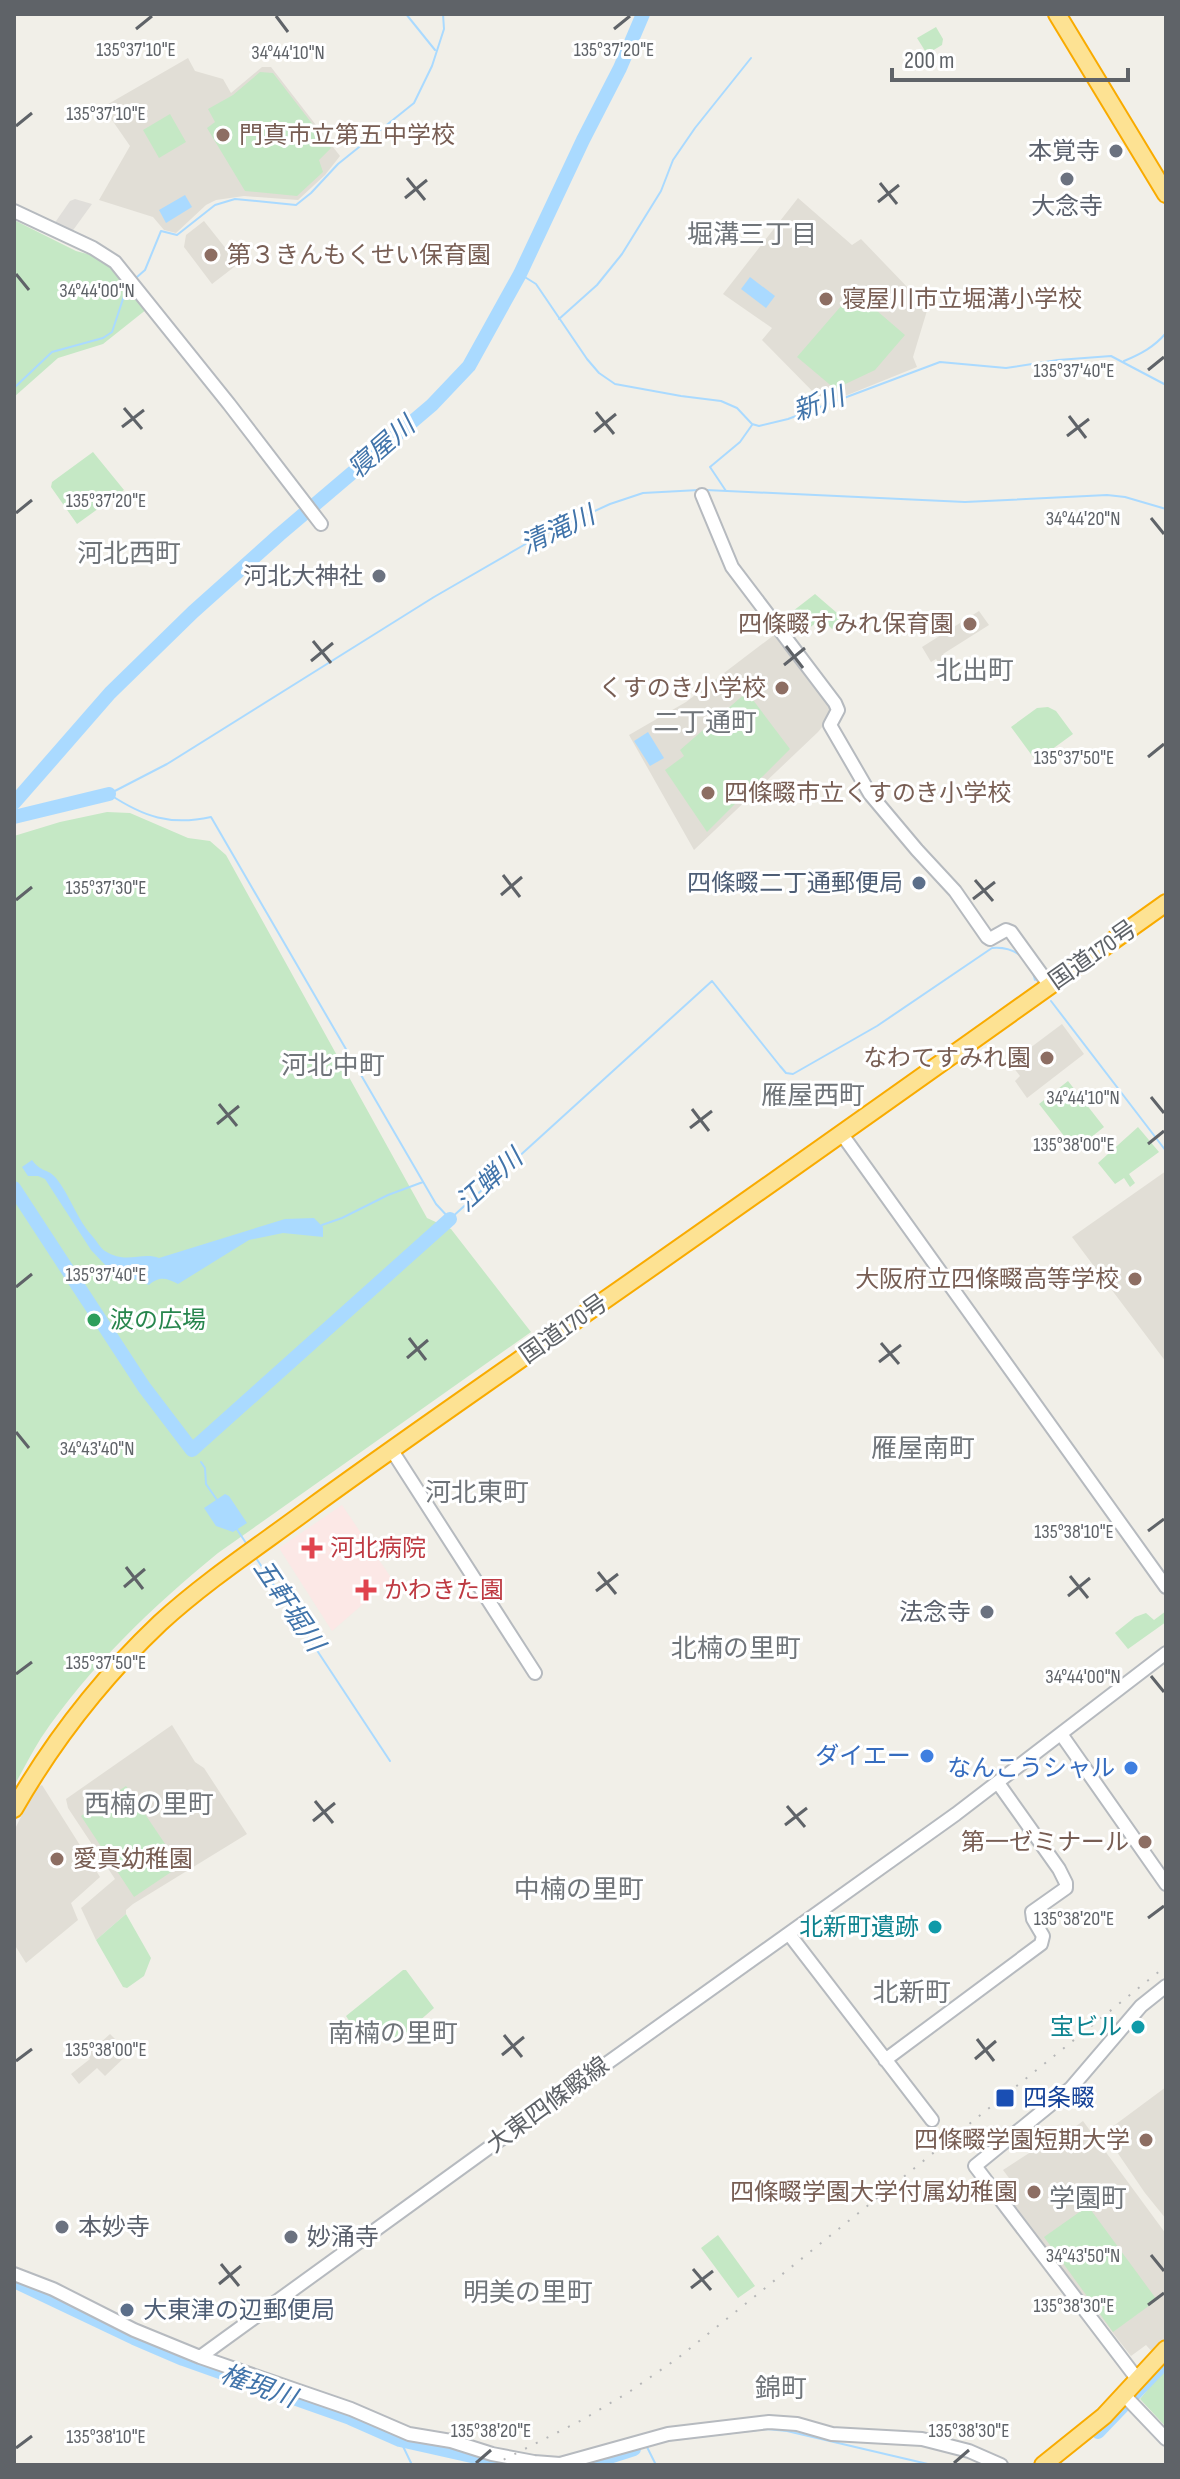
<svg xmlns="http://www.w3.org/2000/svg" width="1180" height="2479" font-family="'Sofia Sans Condensed','Noto Sans JP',sans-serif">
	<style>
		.industrial { fill: #e0deda }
		.education { fill: #e1ded6 }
		.medical { fill: #fce8e6 }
		.green { fill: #c5e8c5 }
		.water { fill: #aadaff }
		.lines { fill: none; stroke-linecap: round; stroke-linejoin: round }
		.stream { stroke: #aadaff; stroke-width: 2 }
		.river { stroke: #aadaff; stroke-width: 14 }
		.secondary-casing { stroke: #b6babf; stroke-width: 16 }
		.highway-casing { stroke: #f9ab00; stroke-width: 20 }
		.secondary { stroke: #fff; stroke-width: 12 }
		.highway { stroke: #fde293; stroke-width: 16 }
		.rail { stroke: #b6b7b8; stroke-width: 2; stroke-dasharray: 2 10; stroke-linecap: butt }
		.ticks { fill: none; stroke: #5f6368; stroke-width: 3 }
		.education-dot { fill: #8d6e63; stroke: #fff; stroke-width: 3 }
		.worship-dot { fill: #6b7280; stroke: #fff; stroke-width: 3 }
		.service-dot { fill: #5c6f8a; stroke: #fff; stroke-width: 3 }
		.leisure-dot { fill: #2e9e5b; stroke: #fff; stroke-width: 3 }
		.health-dot { fill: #e0444e; stroke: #fff; stroke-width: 3 }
		.shop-dot { fill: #3f7fe0; stroke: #fff; stroke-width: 3 }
		.culture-dot { fill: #0f9aa8; stroke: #fff; stroke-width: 3 }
		.transit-dot { fill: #1a4fb4; stroke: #fff; stroke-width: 3 }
		.labels { text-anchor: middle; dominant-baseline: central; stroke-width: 6; stroke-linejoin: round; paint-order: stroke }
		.education-label { font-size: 24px; fill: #785e54; stroke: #fff; text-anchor: end }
		.worship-label { font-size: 24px; fill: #5b616d; stroke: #fff; text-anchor: end }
		.service-label { font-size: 24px; fill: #4e5e75; stroke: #fff; text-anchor: end }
		.street-label { font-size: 24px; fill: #5f6368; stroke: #fff }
		.leisure-label { font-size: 24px; fill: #27864d; stroke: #fff; text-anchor: start }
		.health-label { font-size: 24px; fill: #be3a42; stroke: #fff; text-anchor: start }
		.shop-label { font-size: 24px; fill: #366cbe; stroke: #fff; text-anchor: end }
		.culture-label { font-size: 24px; fill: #0d838f; stroke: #fff; text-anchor: end }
		.transit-label { font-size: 24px; fill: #164399; stroke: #fff; text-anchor: start }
		.neighbourhood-label { font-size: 26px; fill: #70757a; stroke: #fff }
		.water-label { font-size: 26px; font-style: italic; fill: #4174aa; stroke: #fff }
		.ticks-label { font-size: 20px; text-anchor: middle; fill: #5f6368; stroke: #fff; stroke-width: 6; stroke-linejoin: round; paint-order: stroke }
	</style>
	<rect width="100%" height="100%" fill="#f1efe8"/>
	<path class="industrial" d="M75,199L92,204L71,233L54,224L70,201Z"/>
	<path class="education" d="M188,58L195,71L223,79L231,93L262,67H271L340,156L325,175L298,200L244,196L216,200L206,205L176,233L164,230L153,217L99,200L130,146L103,107Z
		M798,198L852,245L861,239L910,290L929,304L913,357L917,367L825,404L762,340L772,328L723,294Z
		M204,221L238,264L212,284L184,247L186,235Z
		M979,611L989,625L943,654L949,663L942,668L936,659L931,662L922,647Z
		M774,635L832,708L831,716L818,732L694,850L629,735L686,702Z
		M1062,1024L1084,1054L1027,1098L1015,1081L1020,1076L1010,1063Z
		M1166,1171V1362L1072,1237Z
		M172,1725L195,1762L204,1768L247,1834L133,1904L126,1910V1914L96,1940L81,1908L115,1879L68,1808L66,1799Z
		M42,1785L100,1877L71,1903L78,1920L26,1963L14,1944V1831L35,1788Z
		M110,2034L129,2053L105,2076L97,2068L79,2084L71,2074L90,2059L87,2055Z
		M1166,2087V2219L1145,2193L1104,2133Z
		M1083,2121L1166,2234V2343L1155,2355L1146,2345L1131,2356L1008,2199L1018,2190L1003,2170L1040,2146L1045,2149Z"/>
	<path class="medical" d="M342,1505L392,1579L332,1631L279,1548Z"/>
	<path class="green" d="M936,27L943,39L942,45L927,54L917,38Z
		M260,72L273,73L331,148L319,160L323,172L297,196L245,191L207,128L215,122L208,109L233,95Z
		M170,114L186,142L159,158L143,130Z
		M14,220L76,251L91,255L112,266L147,309L103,344L58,358L14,397Z
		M854,291L905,335L875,370L835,389L797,357Z
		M93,452L124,490L77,524L51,487L52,482Z
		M815,594L844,619L832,629L822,618L808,629L793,611Z
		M747,692L790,749L707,832L665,770L684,756L680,750Z
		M1048,707L1056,711L1073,734L1036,761L1011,727L1037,708Z
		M107,812L130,813L188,838L210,841L226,855L427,1218L451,1229L531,1332L218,1553C152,1607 89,1667 41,1738C31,1754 23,1770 14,1786V836L60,822Z
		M1068,1081L1104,1127L1075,1150L1039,1104Z
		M1138,1127L1159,1152L1129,1174L1135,1183L1130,1187L1124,1178L1115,1184L1098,1163Z
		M1166,1611V1622L1128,1649L1115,1633L1135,1617L1146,1613L1154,1620Z
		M126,1786L180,1866L134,1897L81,1816Z
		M126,1914L151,1958L144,1976L127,1988L123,1987L96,1940Z
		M403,1970H406L434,2008L400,2038L387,2044L381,2034L364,2043L346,2016Z
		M1088,2206L1157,2300L1113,2332L1044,2237Z
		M718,2235L755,2286L738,2298L701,2248Z
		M1166,2367V2427L1140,2399Z"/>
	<path class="water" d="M185,195L192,207L166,223L159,210Z
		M750,277L775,296L766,308L741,289Z
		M648,732L664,758L650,766L634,741Z
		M32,1160C40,1172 49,1169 56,1178C71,1197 77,1220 93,1237C97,1241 100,1248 105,1251C127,1265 142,1251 159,1258L285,1219L314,1218L323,1227V1237L283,1233L249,1240L178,1284C166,1278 160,1276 149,1285L109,1269L91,1250L45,1179L38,1176H28L22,1167Z
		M225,1494L229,1496L247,1523L233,1532L216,1526L204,1508Z"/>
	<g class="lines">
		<path class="stream" d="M406,14L435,50
			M520,274L536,284L587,359L599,373L615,384L681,396L721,401L737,408L752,424L759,426L788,419L940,362L1006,368L1058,360L1111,356L1166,385
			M137,277L145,270L161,231L177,235L215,205L235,199L296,205L311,193L338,164L414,103L432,66L444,29L443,14
			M559,319L597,285L622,254L661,191L673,160L695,128L751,58
			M1124,361C1141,354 1154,347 1166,333
			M14,388L52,352L103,338L112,332L127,287
			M699,490L643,493L610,504L536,538L434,597L167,764L109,794C144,817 170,826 211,817L436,1204L450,1219L712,981L780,1066L786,1073L793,1074L877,1026L992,948C1014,946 1031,959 1035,980
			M706,490L965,502L1107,495L1125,497L1166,509
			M726,491L710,467L740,442L752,425
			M1051,1001L1166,1151
			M322,1225L342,1218L388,1195L423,1182
			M201,1462L205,1468L206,1484L217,1500
			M236,1528L248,1546
			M256,1558L390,1761
			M400,2440L412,2465
			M664,2441L767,2429L787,2431L932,2465
			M646,2445L656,2465
			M1056,2465L1098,2432"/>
		<path class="river" d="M14,803L110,693L193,612L279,535L432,405L469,366L520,274L583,140L620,68L643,14
			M14,817L109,794
			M14,1188L144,1387L192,1450L450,1219
			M14,2281L134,2338L183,2359L350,2418L400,2440L512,2465
			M1098,2432L1166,2361
			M584,2465L634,2449"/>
		<g class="secondary-casing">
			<path id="secondary" d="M14,211L93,248L115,262L229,404L321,524
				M702,495L732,567L835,703L838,710L830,725L870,794L917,850L955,891L987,937L990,939L1006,930L1011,932L1050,986
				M841,1133L1166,1587
				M391,1449L535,1673
				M1061,1734L1166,1884
				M789,1934L932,2120
				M885,2060L1041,1944L1043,1936L1033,1919L1032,1912L1066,1888V1883L1059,1869L998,1783
				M14,2274L53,2289L134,2330L200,2357L351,2409L409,2434L451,2441L492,2454L534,2462L560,2464L668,2434L769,2422L797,2424L832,2434L922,2439L969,2451L1001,2465
				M200,2357L494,2144L956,1814L1166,1653
				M1138,2380L975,2166L1071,2088L1141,2006L1166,1986
				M1124,2395L1166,2439"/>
		</g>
		<g class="highway-casing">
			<path id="highway" d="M1057,14L1166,194
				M14,1809C53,1741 103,1677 160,1623C207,1580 262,1544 313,1506C401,1442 490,1381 579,1318C776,1181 971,1042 1166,903
				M1043,2465L1104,2416L1166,2349"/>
		</g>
		<use href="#secondary" class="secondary"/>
		<use href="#highway" class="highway"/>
		<path class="rail" d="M493,2465L582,2420L629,2392L678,2358L1166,1966"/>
	</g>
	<path class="ticks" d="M276,16L288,32M136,29L152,16M614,29L630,16M16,126L32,113M407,178L425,200M880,183L897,204M405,198L427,180M878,202L899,185M16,274L29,290M1148,370L1164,357M124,408L142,429M596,412L614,434M1069,416L1086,438M122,427L144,410M594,432L616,414M1067,436L1089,419M16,513L32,500M1151,518L1164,534M313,641L331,663M786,646L803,668M311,661L333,643M784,665L805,648M1148,757L1164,744M503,875L520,897M975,880L993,901M501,895L522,877M973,899L995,882M16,900L32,887M1151,1097L1164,1113M219,1104L237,1126M692,1109L709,1131M217,1124L239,1106M690,1128L712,1111M1148,1144L1164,1131M16,1287L32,1274M409,1338L426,1360M881,1343L899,1364M407,1358L428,1340M879,1362L901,1345M16,1432L29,1448M1148,1531L1164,1519M126,1567L143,1589M598,1572L616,1594M1070,1576L1088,1598M124,1587L145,1569M596,1591L618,1574M1068,1596L1090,1578M16,1674L32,1662M1151,1676L1164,1692M315,1801L333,1823M787,1806L805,1827M313,1821L335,1803M785,1825L807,1808M1148,1918L1164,1906M504,2035L522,2057M977,2039L994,2061M502,2055L524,2037M975,2059L996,2041M16,2061L32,2049M1151,2255L1164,2271M221,2264L239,2286M693,2269L711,2290M219,2284L241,2266M691,2288L713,2271M1148,2305L1164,2293M16,2448L32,2436M476,2463L491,2450M954,2463L969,2450"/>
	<g class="education-dot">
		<circle cx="223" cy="135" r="8"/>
		<circle cx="211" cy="255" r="8"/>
		<circle cx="826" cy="299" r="8"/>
		<circle cx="970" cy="624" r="8"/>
		<circle cx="782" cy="688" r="8"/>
		<circle cx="708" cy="793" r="8"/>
		<circle cx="1047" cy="1058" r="8"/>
		<circle cx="1135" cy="1279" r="8"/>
		<circle cx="1145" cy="1842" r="8"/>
		<circle cx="57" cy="1859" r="8"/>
		<circle cx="1146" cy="2140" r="8"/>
		<circle cx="1034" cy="2192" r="8"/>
	</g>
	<g class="worship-dot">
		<circle cx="1116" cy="151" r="8"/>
		<circle cx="1067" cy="179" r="8"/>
		<circle cx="379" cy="576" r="8"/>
		<circle cx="987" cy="1612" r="8"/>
		<circle cx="62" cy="2227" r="8"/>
		<circle cx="291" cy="2237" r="8"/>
	</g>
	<g class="service-dot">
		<circle cx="919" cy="883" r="8"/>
		<circle cx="127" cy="2310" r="8"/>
	</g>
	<circle class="leisure-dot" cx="94" cy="1320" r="8"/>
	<g class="health-dot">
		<path d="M308 1536h8v8h8v8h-8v8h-8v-8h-8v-8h8z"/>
		<path d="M362 1578h8v8h8v8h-8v8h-8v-8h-8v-8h8z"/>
	</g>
	<g class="shop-dot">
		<circle cx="927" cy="1756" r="8"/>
		<circle cx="1131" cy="1768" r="8"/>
	</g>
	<g class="culture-dot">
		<circle cx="935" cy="1927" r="8"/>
		<circle cx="1138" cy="2027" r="8"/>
	</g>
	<rect class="transit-dot" x="995" y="2088" width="20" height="20" rx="4"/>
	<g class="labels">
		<g class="education-label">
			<text x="239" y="135" text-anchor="start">門真市立第五中学校</text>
			<text x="227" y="255" text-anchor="start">第３きんもくせい保育園</text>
			<text x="842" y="299" text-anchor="start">寝屋川市立堀溝小学校</text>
			<text x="954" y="624">四條畷すみれ保育園</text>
			<text x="766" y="688">くすのき小学校</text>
			<text x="724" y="793" text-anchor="start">四條畷市立くすのき小学校</text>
			<text x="1031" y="1058">なわてすみれ園</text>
			<text x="1119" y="1279">大阪府立四條畷高等学校</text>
			<text x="1129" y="1842">第一ゼミナール</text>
			<text x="73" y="1859" text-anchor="start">愛真幼稚園</text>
			<text x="1130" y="2140">四條畷学園短期大学</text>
			<text x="1018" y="2192">四條畷学園大学付属幼稚園</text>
		</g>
		<g class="worship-label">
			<text x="1100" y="151">本覚寺</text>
			<text x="1067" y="206" text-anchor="middle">大念寺</text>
			<text x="363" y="576">河北大神社</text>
			<text x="971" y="1612">法念寺</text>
			<text x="78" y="2227" text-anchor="start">本妙寺</text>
			<text x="307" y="2237" text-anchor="start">妙涌寺</text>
		</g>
		<g class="service-label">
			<text x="903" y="883">四條畷二丁通郵便局</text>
			<text x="143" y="2310" text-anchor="start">大東津の辺郵便局</text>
		</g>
		<g class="street-label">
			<text transform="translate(1093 955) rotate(-35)">国道170号</text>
			<text transform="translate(564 1329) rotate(-35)">国道170号</text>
			<text transform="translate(548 2105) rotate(-36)">大東四條畷線</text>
		</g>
		<g class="leisure-label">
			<text x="110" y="1320">波の広場</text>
		</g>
		<g class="health-label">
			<text x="330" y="1548">河北病院</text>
			<text x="384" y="1590">かわきた園</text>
		</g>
		<g class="shop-label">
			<text x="911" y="1756">ダイエー</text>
			<text x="1115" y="1768">なんこうシャル</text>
		</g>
		<g class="culture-label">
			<text x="919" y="1927">北新町遺跡</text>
			<text x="1122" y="2027">宝ビル</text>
		</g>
		<g class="transit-label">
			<text x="1023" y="2098">四条畷</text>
		</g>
		<g class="neighbourhood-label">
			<text x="752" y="235">堀溝三丁目</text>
			<text x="129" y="554">河北西町</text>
			<text x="975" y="671">北出町</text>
			<text x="705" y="723">二丁通町</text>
			<text x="333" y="1066">河北中町</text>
			<text x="813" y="1096">雁屋西町</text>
			<text x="923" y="1449">雁屋南町</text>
			<text x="477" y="1493">河北東町</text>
			<text x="736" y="1649">北楠の里町</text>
			<text x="149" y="1805">西楠の里町</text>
			<text x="579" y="1890">中楠の里町</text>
			<text x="912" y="1993">北新町</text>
			<text x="393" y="2034">南楠の里町</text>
			<text x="1088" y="2199">学園町</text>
			<text x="528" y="2293">明美の里町</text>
			<text x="781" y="2389">錦町</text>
		</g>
		<g class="water-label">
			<text transform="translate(819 405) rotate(-19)">新川</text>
			<text transform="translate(382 448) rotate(-41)">寝屋川</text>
			<text transform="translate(558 531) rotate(-25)">清滝川</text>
			<text transform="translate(490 1181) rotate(-42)">江蝉川</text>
			<text transform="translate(288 1606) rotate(56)">五軒堀川</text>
			<text transform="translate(258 2387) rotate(20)">権現川</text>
		</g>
	</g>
	<g class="ticks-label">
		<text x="136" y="56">135°37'10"E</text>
		<text x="614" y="56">135°37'20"E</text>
		<text x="288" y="59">34°44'10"N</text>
		<text x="106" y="120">135°37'10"E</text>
		<text x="97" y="297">34°44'00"N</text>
		<text x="1074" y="377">135°37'40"E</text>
		<text x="106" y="507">135°37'20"E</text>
		<text x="1083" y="525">34°44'20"N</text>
		<text x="1074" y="764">135°37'50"E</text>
		<text x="106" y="894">135°37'30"E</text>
		<text x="1083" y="1104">34°44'10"N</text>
		<text x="1074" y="1151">135°38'00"E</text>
		<text x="106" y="1281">135°37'40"E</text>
		<text x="97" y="1455">34°43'40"N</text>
		<text x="1074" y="1538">135°38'10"E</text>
		<text x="106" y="1669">135°37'50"E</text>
		<text x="1083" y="1683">34°44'00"N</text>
		<text x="1074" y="1925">135°38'20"E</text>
		<text x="106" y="2056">135°38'00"E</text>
		<text x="1083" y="2262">34°43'50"N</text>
		<text x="1074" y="2312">135°38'30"E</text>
		<text x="491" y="2437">135°38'20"E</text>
		<text x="969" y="2437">135°38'30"E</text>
		<text x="106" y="2443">135°38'10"E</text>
	</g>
	<rect width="1180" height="2479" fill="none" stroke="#5f6368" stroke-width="32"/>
	<path d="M892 68v12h236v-12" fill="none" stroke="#5f6368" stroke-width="4"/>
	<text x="904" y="68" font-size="24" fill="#5f6368" stroke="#ffffff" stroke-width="6" paint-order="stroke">200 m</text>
</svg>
